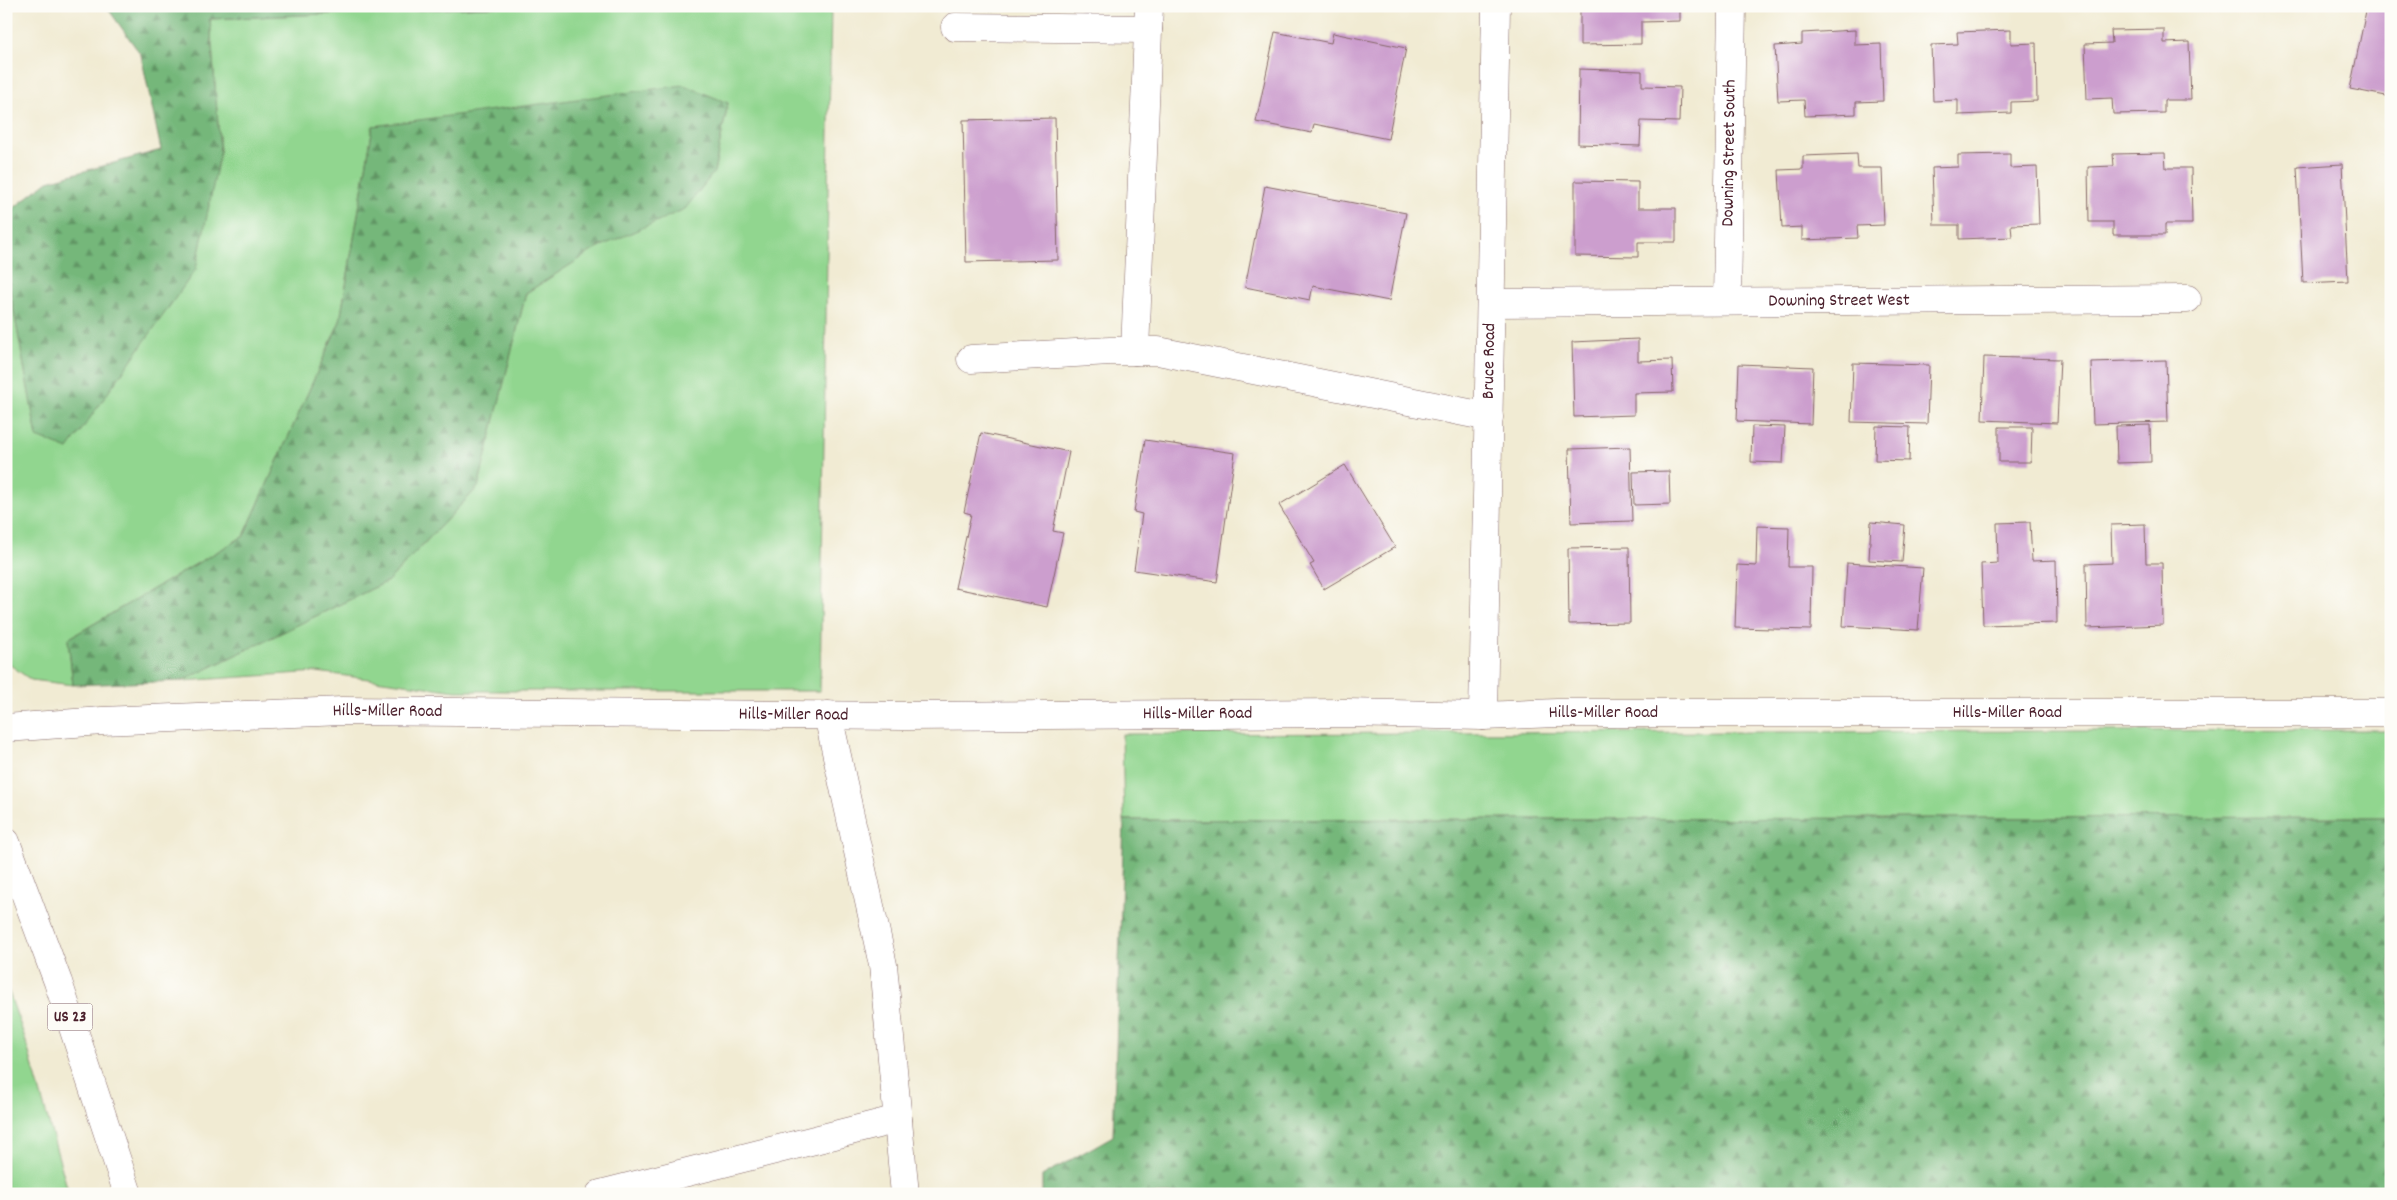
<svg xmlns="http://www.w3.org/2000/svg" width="2397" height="1200" font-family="Dekko,sans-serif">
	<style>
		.grass { fill: #91d68f; stroke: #6e7a5d }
		.forest { fill: url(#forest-firs); stroke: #5f6b52 }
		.building { fill: #cc9ece }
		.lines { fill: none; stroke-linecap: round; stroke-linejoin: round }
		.minor-casing { stroke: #846666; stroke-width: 29 }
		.highway-casing { stroke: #846666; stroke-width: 29 }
		.minor { stroke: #fff; stroke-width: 28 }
		.highway { stroke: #fff; stroke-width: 28 }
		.labels { text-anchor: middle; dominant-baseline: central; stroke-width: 4; stroke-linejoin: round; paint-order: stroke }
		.shield { fill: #fdfcf7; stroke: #806168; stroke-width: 1 }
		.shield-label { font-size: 16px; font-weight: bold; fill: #4a1f2b }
		.street-label { font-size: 18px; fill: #4a1f2b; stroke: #fdfcf7 }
	</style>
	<defs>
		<pattern id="forest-firs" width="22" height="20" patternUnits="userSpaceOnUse" patternTransform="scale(1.25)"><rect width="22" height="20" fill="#74b77a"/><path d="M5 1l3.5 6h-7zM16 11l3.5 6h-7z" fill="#619464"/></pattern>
	</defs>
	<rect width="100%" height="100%" fill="#fdfcf7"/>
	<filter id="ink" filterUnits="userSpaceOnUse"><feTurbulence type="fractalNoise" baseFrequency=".02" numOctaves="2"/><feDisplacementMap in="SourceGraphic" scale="10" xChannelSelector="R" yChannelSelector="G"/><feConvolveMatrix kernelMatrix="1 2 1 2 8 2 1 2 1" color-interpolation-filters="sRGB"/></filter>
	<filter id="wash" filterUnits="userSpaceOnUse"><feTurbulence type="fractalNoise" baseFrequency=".0096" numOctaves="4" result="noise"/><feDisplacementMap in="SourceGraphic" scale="20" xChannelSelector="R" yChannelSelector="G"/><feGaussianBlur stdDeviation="1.12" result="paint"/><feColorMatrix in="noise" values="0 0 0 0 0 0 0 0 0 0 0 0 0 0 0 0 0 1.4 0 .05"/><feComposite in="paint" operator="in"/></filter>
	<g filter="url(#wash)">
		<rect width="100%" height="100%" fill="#f1ebd3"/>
		<path class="grass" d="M509,6H831L820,691H456L317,672L182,681L388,581L478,487L526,293L714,172L728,103L373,126L340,321L244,536L68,639L73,685L31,680L6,662V268L37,436L220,152L210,19Z
			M2391,730V817L1124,820L1122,734Z
			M6,984L24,1035L69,1194H6Z"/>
		<path class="forest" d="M106,6H509L210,19L220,152L196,269L68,449L37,437L6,268V214L48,181L161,150L141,55Z
			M684,85L728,103L714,172L685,209L597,248L526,293L478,487L388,581L182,681L73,685L68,639L244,536L340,321L373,126Z
			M2391,817V1194H1042V1176L1113,1136L1124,820Z"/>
		<g id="blocks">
			<path class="building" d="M1580,6H1680V21L1641,22V44L1580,45Z
				M2367,6H2391V97L2350,89Z
				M2164,29V43L2189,42L2191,100H2164V113L2113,114L2112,98L2087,99L2085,44L2112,43L2111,30Z
				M1855,30V45L1881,44L1883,101L1856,102V114L1805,116L1804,100L1778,101L1775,46L1802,44V33Z
				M2011,30V44L2036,43L2037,101L2011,102V113L1958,115V100L1933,101L1931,45L1958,44L1957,32Z
				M1275,32L1331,43L1333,33L1406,48L1388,139L1314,124L1312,133L1256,122Z
				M1579,69L1642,71V86L1680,87L1679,122L1641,121L1640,146L1578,144Z
				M1055,118L1058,260L966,262L963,120Z
				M2165,153L2166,168H2191L2192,224H2165V235H2113V222H2089L2088,167L2114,166L2113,154Z
				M1857,154L1858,168H1882L1884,225L1857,226L1858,238L1802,240V227L1782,228L1779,170L1803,169V156Z
				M2010,154V168L2037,167L2039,224L2011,225L2012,237L1959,239V225H1934L1932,168L1958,167V155Z
				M2342,164L2348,281L2303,283L2297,167Z
				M1575,181L1638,182V208H1676V242H1638V257L1575,256Z
				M1265,186L1406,213L1389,301L1313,286L1310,300L1245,287Z
				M1638,339V361L1672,360L1673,392L1634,393V415L1574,417L1572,342Z
				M1984,357L2060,359L2057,423L1982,420Z
				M2166,360L2168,422L2093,424L2091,362Z
				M1853,363L1929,365L1927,424L1851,422Z
				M1739,364L1813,367L1811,424L1737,421Z
				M2150,425L2151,462L2117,463L2116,426Z
				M1752,426L1785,427L1783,463L1751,462Z
				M1876,426L1910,427L1909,461L1875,460Z
				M1999,427H2032L2031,462H1999Z
				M981,433L1069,452L1053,531L1063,533L1047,607L955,588L971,514L964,512Z
				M1145,440L1235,453L1217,582L1134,570L1142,514L1134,512Z
				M1630,447L1632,521L1571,523L1569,449Z
				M1345,465L1395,547L1324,589L1310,565L1314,563L1279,505Z
				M1669,471L1670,504L1634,505L1633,472Z
				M1871,522L1905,525L1902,562L1869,560Z
				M2030,522L2032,561L2056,560L2057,623L1983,625L1981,564L1998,563L1997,523Z
				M2145,524L2146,563H2162L2163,625L2087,628L2086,564L2112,563L2111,525Z
				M1757,526L1789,527L1788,567H1812L1811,630L1735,628L1737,565L1756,566Z
				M1629,547L1630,623L1569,624L1568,548Z
				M1847,563L1923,568L1918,630L1843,626Z"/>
		</g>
	</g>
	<g filter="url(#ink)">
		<use href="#blocks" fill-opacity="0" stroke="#846666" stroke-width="1"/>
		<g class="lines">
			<g class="minor-casing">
				<g id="minor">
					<path d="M955,27L1148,29"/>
					<path id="s1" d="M1727,301L1732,6"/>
					<path id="s2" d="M1491,303L2187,299"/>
					<path d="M1135,351L1149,6"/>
					<path d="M971,359L1110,351H1158L1489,417"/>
					<path d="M828,715L883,965L905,1194"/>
					<path id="s3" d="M1483,716L1496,6"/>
					<path id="s4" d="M6,728L102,721L342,711L905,716L1347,713L1483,716L1557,713H2391"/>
					<path d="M600,1194L898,1119"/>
				</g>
			</g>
			<g class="highway-casing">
				<path id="highway" d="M6,842L58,982L128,1194"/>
			</g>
			<use href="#minor" class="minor"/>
			<use href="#highway" class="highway"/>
		</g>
	</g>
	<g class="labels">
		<rect class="shield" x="47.5" y="1003.5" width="45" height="27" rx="4"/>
		<g class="shield-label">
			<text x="70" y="1017">US 23</text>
		</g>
		<g class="street-label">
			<text stroke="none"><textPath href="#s1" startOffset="148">Downing Street South</textPath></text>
			<text stroke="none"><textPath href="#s2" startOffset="348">Downing Street West</textPath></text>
			<text stroke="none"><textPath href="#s3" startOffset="355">Bruce Road</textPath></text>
			<text stroke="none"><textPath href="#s4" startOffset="382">Hills-Miller Road</textPath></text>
			<text stroke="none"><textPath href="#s4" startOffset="1192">Hills-Miller Road</textPath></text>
			<text stroke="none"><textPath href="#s4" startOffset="1598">Hills-Miller Road</textPath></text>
			<text stroke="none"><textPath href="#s4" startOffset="2002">Hills-Miller Road</textPath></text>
			<text stroke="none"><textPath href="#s4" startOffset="788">Hills-Miller Road</textPath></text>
		</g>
	</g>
	<rect width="2397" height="1200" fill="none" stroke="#fdfcf7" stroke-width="25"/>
</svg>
